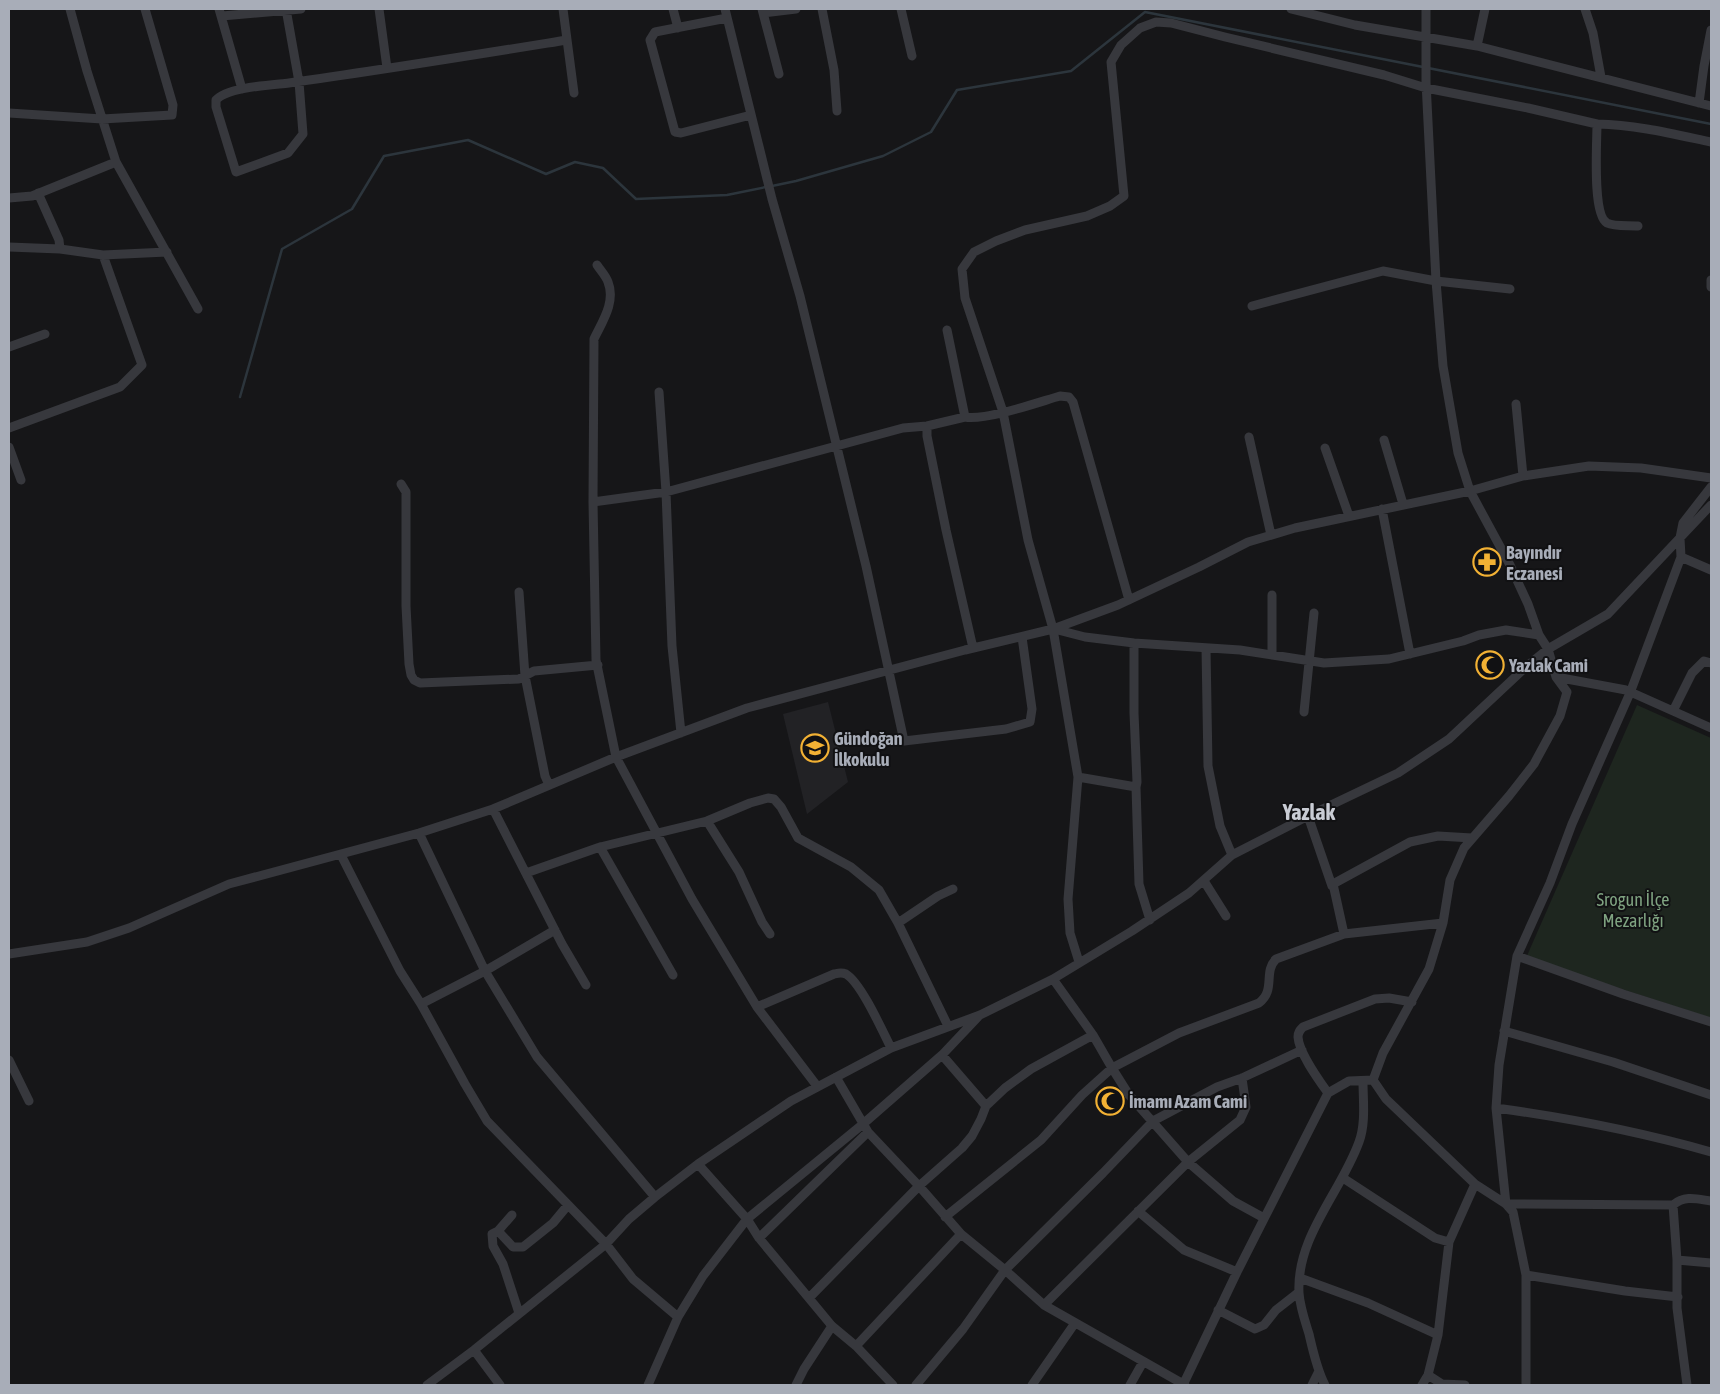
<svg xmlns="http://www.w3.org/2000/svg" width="1720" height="1394" font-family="'Asap Condensed',sans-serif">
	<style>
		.built { fill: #222225 }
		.green { fill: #1e261f }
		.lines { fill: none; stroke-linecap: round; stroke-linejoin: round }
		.stream { stroke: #2c353c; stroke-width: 2.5 }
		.minor { stroke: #37383d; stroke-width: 9 }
		.labels { text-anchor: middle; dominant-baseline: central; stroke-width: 4; stroke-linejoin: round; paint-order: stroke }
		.poi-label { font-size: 18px; font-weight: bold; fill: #a8adb8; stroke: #111113; text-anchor: start }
		.park-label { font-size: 18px; fill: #7fa381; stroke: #111113 }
		.district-label { font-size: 22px; font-weight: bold; fill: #c9ccd4; stroke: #111113 }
	</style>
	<rect width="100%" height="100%" fill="#161618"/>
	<path class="built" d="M828,702L848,782L807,814L783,714Z"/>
	<path class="green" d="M1637,705L1711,738V1018L1526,958Z"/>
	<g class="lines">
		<path class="stream" d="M772,186L796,181L883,156L931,132L957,90L1071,71L1145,12L1711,124
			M240,397L282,249L352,209L384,156L468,140L546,174L575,162L603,168L636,199L727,195L766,187"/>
		<path class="minor" d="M70,9L87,71L116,162L198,309
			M219,9L242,89
			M286,9L299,82L303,134L288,153L236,172L216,107V100C227,87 272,85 289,83C382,70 474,55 567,40
			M379,9L387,68
			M563,9L574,93
			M673,9L678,28
			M725,9L772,199L800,296L866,566L904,741L1006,729L1030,722L1032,709L1022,637
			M762,9L779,74
			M822,9L834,70L837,111
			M901,9L912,56
			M1291,9L1355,25L1477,46L1711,106
			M1426,9V82L1436,281L1443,366L1458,453L1470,491L1510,565L1528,604L1539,635L1548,649L1556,677L1567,692L1560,716L1534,764L1509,796L1464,848L1450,880L1443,923L1429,969L1383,1053L1373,1080L1386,1099L1475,1184L1506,1204L1513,1212L1526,1275V1385
			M1585,9L1593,33L1601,77
			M763,13L796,9
			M222,16L301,9
			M727,18L655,32L650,40L675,132L681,133L751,115
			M1477,46L1485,9
			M1699,103L1704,66L1711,30
			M9,113L102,119L172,115L173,105L145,9
			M1597,124C1637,125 1673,134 1711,142
			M38,193L59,240L60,249
			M9,198L32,196L116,162
			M9,247L60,249L103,255L167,252
			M597,265C601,271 606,276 608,282C616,302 602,322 594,339L593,502L596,660L616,757L692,899L757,1007L817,1086
			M1711,280V287
			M1252,306L1383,271L1436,281L1510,289
			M947,330L965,417
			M9,347L45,334
			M659,392L666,492L672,646L681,733
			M1516,404L1523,476
			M927,426V436L946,530L973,648
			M9,428L120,387L142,365L103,255
			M1249,437L1271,535
			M1384,440L1403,504
			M9,447L21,480
			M1325,448L1349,516
			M401,484L406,492V606L409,664L411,675L414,680L420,683L519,679L534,671L598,665
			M593,502L666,492L903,428L927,426L965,417C985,421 1039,402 1060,396L1069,397L1073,402L1129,600
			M1382,509L1410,654
			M1681,557L1680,538L1683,523L1711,487
			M1711,570L1681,557L1630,693L1572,824L1550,883L1517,956L1499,1065L1496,1108L1506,1204L1673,1205C1685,1195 1697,1199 1711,1201
			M519,592L525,676L545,776L549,785
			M1272,595V655
			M1054,629L1085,637L1134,643L1240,650L1324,663L1389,659L1463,641L1479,635L1506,630L1539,635
			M1134,643V713L1137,782L1136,787L1139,884L1150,920
			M1206,648L1208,766L1220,826L1232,855
			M1556,677L1626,690L1711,728
			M1673,711L1692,673L1704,661L1711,663
			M1304,712L1314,613
			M1078,777L1136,787
			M493,809L562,944L586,985
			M1308,816L1332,886L1333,884L1344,934
			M707,821L739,872L762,922L770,934
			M419,833L485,971L537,1057L655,1197
			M600,847L673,975
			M341,855L400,971L421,1004L465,1084L487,1121L606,1244L633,1279L678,1317
			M526,873L600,847L707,821L750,803L768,798L774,799L781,807L798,838L851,867L879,890L898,923L948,1026
			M1204,881L1226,916
			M1333,884L1410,842L1438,836L1472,838
			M898,923L938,896L953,889
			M9,954L87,942L129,928L229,884L419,833L493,809L616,757L747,708L965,650L1053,629L1118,605L1199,567L1248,542L1295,528L1470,491L1523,476L1589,466L1641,468L1711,478
			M1517,956L1623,994L1711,1022
			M1079,962L1070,933L1068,899L1078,777L1053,629L1028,540L1003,412L965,298L962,269L974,252L996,241L1025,230L1087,216L1110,206L1124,196L1111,62L1121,45L1140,28L1156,22L1171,23L1225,37L1384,75L1426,88L1528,108L1597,124C1597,142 1592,215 1607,223C1615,227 1629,225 1638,226
			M1053,979L1093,1035L1112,1068L1129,1095L1188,1162L1233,1201L1264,1218
			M421,1004L485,971L555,930
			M757,1007L834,974C839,973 841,972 846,974C861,983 882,1030 891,1048
			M1504,1031L1613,1062L1711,1095
			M942,1055L986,1106
			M9,1060L29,1101
			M836,1077L868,1132L919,1186L961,1234L1005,1270L1044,1305L1185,1385
			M1328,1093C1318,1079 1299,1053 1298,1037C1298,1032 1300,1030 1303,1027L1375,999L1389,998L1412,1002
			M1496,1108C1569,1118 1641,1132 1711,1152
			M698,1164L747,1219L759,1238L832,1326L856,1346L893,1385
			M1343,1178L1435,1238L1449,1242
			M1673,1205L1677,1260V1308L1687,1385
			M1138,1211L1184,1250L1237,1272
			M512,1215L498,1231L492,1234L493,1246L503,1264L519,1313
			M945,1217L1041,1140L1082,1095L1112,1068L1179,1033L1259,1003C1276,990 1263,972 1276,959L1344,934L1443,923
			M498,1231L513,1247H523L553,1223L568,1205
			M759,1238L868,1132
			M1677,1260L1711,1263
			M1526,1275L1625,1291L1678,1297
			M1300,1278L1368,1303L1438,1335
			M809,1298L919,1186L962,1148L972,1136L981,1119L986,1106L1005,1088L1031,1069L1093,1035
			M1044,1305L1188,1162L1240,1120L1246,1107L1242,1078
			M1218,1310L1255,1329L1264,1325L1276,1310L1299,1292
			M856,1346L961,1234
			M474,1350L500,1385
			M1428,1375L1438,1335L1449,1242L1475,1184
			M427,1385L474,1350L606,1244L629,1219L655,1197L698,1164L791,1101L891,1048L980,1015L1053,979L1132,931L1189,893L1232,855L1308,816L1398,773L1449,739L1527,666L1548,649L1608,614L1711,505
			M648,1385L678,1317L703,1276L747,1219L863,1124L942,1055L978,1017
			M796,1385L804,1369L832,1326
			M916,1385L963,1329L1005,1270L1103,1173L1153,1121L1217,1087L1242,1078L1302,1050
			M1032,1385L1075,1323
			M1130,1385L1143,1362
			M1183,1385L1237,1272L1328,1093L1349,1081L1373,1080
			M1312,1385L1319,1371
			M1325,1385C1317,1370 1313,1351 1309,1334C1305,1321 1300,1307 1299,1293C1296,1237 1341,1192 1359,1142C1366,1123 1363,1101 1363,1081
			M1422,1385L1428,1375L1442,1384L1465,1385"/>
	</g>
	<defs>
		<g id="pharmacy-ring" transform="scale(1.4375)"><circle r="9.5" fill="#111113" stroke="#f2b134" stroke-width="1.5"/><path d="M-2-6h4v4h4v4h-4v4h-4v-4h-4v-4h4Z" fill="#f2b134"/></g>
		<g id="mosque-ring" transform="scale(1.4375)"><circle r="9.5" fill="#111113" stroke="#f2b134" stroke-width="1.5"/><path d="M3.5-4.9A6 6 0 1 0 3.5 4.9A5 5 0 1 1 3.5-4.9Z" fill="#f2b134"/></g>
		<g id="school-ring" transform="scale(1.4375)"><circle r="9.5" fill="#111113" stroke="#f2b134" stroke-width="1.5"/><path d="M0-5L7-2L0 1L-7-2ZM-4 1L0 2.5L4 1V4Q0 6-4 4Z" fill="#f2b134"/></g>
	</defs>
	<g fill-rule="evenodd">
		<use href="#pharmacy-ring" x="1487" y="562"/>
		<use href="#mosque-ring" x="1490" y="665"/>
		<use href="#school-ring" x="815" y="748"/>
		<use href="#mosque-ring" x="1110" y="1101"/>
	</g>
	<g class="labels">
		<g class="poi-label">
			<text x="1506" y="552">Bayındır<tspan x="1506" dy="21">Eczanesi</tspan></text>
			<text x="1509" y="665">Yazlak Cami</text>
			<text x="834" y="738">Gündoğan<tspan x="834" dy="21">İlkokulu</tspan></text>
			<text x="1129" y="1101">İmamı Azam Cami</text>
		</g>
		<g class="park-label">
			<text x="1633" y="899">Srogun İlçe<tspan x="1633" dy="21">Mezarlığı</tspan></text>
		</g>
		<g class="district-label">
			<text x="1309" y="812">Yazlak</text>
		</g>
	</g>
	<rect width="1720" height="1394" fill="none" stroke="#a8adb8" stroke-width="20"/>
</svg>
